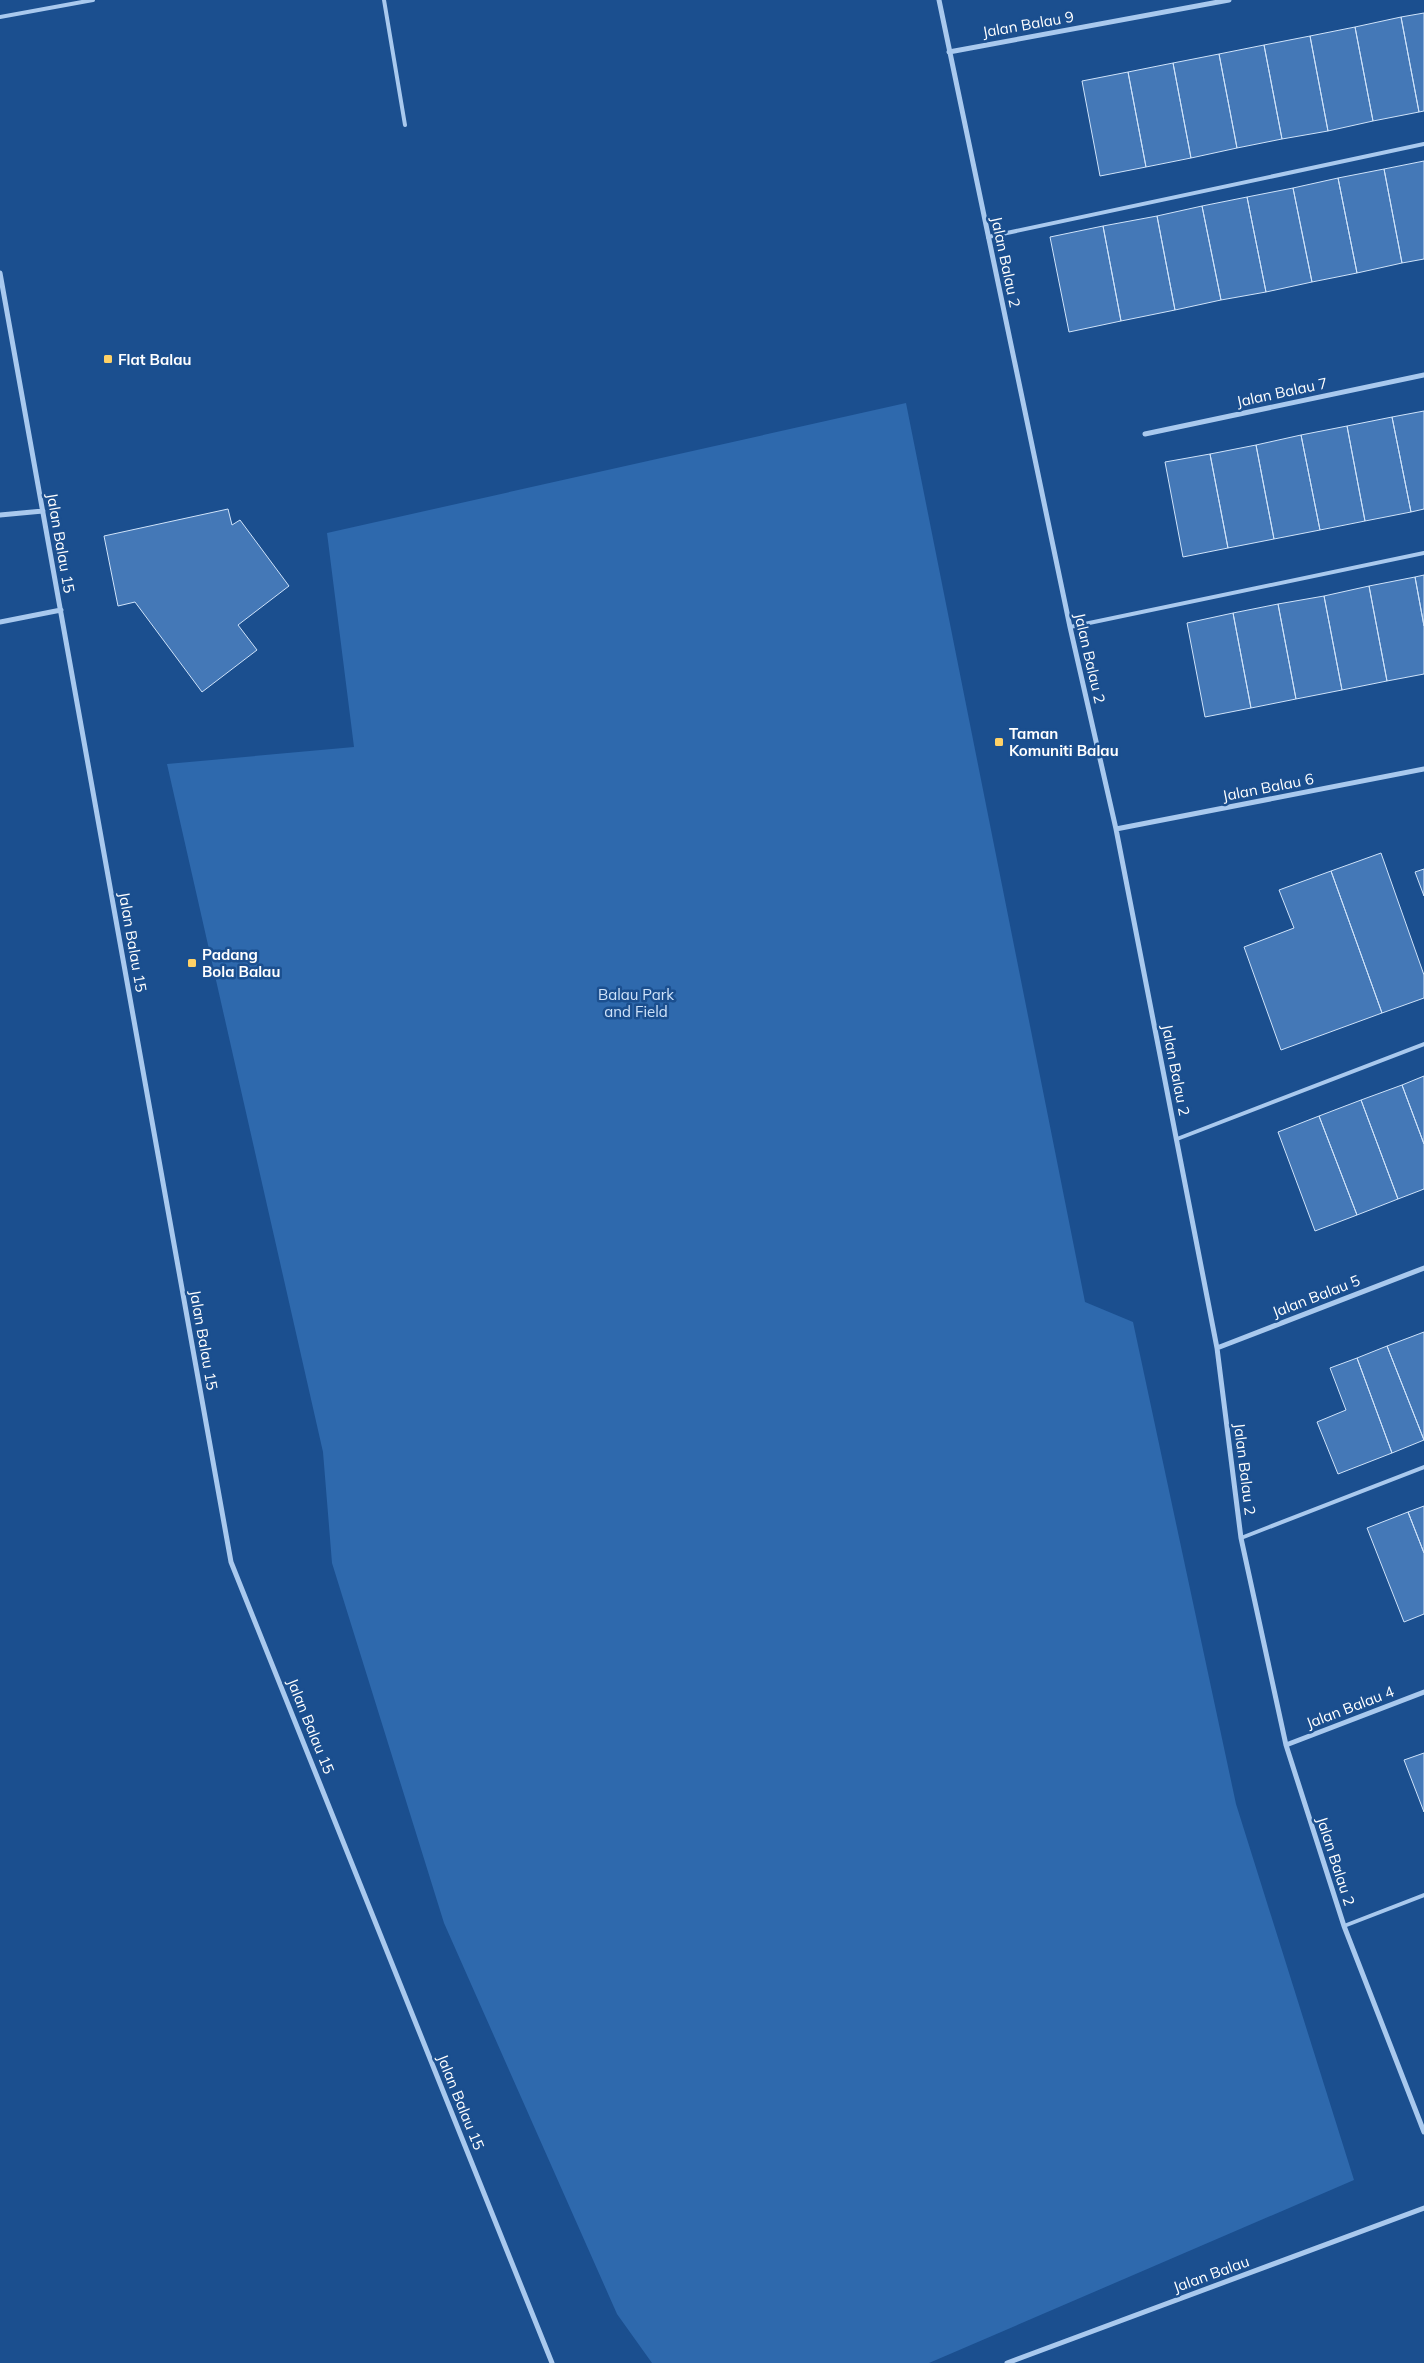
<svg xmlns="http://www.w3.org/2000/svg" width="1424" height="2363" font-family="Mulish,sans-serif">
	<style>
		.green { fill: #2e69ad }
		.building { fill: #4478b7; stroke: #cfe3fa }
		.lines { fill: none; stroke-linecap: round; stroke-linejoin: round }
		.service { stroke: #a9c9ee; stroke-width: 4 }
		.minor { stroke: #a9c9ee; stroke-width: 5 }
		.poi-dot { fill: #ffd166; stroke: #1b4f8f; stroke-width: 2 }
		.labels { text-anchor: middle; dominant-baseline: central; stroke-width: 5; stroke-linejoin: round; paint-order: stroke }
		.street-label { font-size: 15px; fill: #fff; stroke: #1b4f8f }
		.poi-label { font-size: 15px; font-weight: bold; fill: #fff; stroke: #1b4f8f; text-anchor: start }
		.park-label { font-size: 15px; fill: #cfe3fa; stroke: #1b4f8f }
	</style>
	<rect width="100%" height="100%" fill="#1b4f8f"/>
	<path class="green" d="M906,403L1085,1302L1133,1322L1236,1804L1354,2180L929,2363H652L617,2314L444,1923L332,1563L323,1452L167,764L354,747L327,533Z"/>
	<path class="building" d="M1424,13V111L1419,112L1401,17Z
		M1401,17L1419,112L1373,121L1355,27Z
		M1355,27L1373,121L1328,131L1310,36Z
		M1310,36L1328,131L1282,139L1264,45Z
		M1264,45L1282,139L1237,148L1219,54Z
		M1219,54L1237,148L1191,158L1173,63Z
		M1173,63L1191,158L1146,167L1128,72Z
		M1128,72L1146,167L1100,176L1082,81Z
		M1424,161V259L1402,263L1384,169Z
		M1384,169L1402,263L1357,273L1338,178Z
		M1338,178L1357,273L1312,282L1293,188Z
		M1293,188L1312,282L1266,292L1247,197Z
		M1247,197L1266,292L1221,300L1202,206Z
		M1202,206L1221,300L1175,310L1157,216Z
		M1157,216L1175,310L1121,321L1103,226Z
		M1103,226L1121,321L1069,332L1050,237Z
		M1424,411V509L1411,512L1392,417Z
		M1392,417L1411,512L1365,521L1347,426Z
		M1347,426L1365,521L1320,530L1301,435Z
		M1301,435L1320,530L1274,539L1256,445Z
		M1256,445L1274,539L1228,548L1210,454Z
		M1210,454L1228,548L1183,557L1165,462Z
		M228,509L232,525L240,520L289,586L238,625L257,650L202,692L135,602L118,606L104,536Z
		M1424,575V626L1415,577Z
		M1415,577L1424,626V674L1387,681L1369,586Z
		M1369,586L1387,681L1342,690L1324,596Z
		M1324,596L1342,690L1296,699L1278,604Z
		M1278,604L1296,699L1251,708L1233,613Z
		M1233,613L1251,708L1205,717L1187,623Z
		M1381,853L1424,975V998L1382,1013L1331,871Z
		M1424,869V896L1415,872Z
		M1331,871L1382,1013L1281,1050L1244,947L1294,928L1279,890Z
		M1424,1076V1144L1402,1085Z
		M1402,1085L1424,1144V1189L1398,1199L1361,1100Z
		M1361,1100L1398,1199L1357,1215L1319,1116Z
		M1319,1116L1357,1215L1315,1231L1278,1132Z
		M1424,1332V1440L1387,1346Z
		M1387,1346L1424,1440L1392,1453L1357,1358Z
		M1357,1358L1392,1453L1338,1474L1317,1422L1346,1410L1330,1368Z
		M1424,1506V1553L1408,1512Z
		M1408,1512L1424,1553V1614L1404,1622L1367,1528Z
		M1424,1753V1812L1404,1760Z"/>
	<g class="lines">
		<path class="service" d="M384,0L405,125
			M0,17L93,0
			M988,237L1424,144
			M1070,627L1424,553
			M1177,1139L1424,1044
			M1241,1538L1424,1467
			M1344,1926L1424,1895"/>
		<path class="minor" d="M939,0L1070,627L1116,829L1217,1348L1241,1538L1286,1745L1344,1926L1424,2132
			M949,52L1229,0
			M0,273L231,1562L552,2363
			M1145,434L1424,375
			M0,515L43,511
			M0,622L61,610
			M1116,829L1424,769
			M1217,1348L1424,1268
			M1286,1745L1424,1692
			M1007,2363L1424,2208"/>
	</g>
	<g class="poi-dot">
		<rect x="103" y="354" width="10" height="10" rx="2.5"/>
		<rect x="994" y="737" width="10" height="10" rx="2.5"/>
		<rect x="187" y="958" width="10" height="10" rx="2.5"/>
	</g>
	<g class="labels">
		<g class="street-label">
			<text transform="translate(1028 24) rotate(-10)">Jalan Balau 9</text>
			<text transform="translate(1006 262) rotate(78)">Jalan Balau 2</text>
			<text transform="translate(1282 392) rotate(-12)">Jalan Balau 7</text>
			<text transform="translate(61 543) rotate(80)">Jalan Balau 15</text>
			<text transform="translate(1090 658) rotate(77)">Jalan Balau 2</text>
			<text transform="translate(1268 787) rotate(-11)">Jalan Balau 6</text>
			<text transform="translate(133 942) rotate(80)">Jalan Balau 15</text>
			<text transform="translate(1176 1070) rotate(79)">Jalan Balau 2</text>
			<text transform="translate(1316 1296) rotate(-21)">Jalan Balau 5</text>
			<text transform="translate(204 1340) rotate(80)">Jalan Balau 15</text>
			<text transform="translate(1245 1469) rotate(83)">Jalan Balau 2</text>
			<text transform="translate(1350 1707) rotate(-21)">Jalan Balau 4</text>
			<text transform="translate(311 1726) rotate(68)">Jalan Balau 15</text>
			<text transform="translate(1336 1861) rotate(72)">Jalan Balau 2</text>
			<text transform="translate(461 2102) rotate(68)">Jalan Balau 15</text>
			<text transform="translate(1211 2274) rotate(-20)">Jalan Balau</text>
		</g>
		<g class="poi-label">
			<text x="118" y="359">Flat Balau</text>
			<text x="1009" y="733">Taman<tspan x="1009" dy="17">Komuniti Balau</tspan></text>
			<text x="202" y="954">Padang<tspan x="202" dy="17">Bola Balau</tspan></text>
		</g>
		<g class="park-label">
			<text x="636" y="994">Balau Park<tspan x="636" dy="17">and Field</tspan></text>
		</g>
	</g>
</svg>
